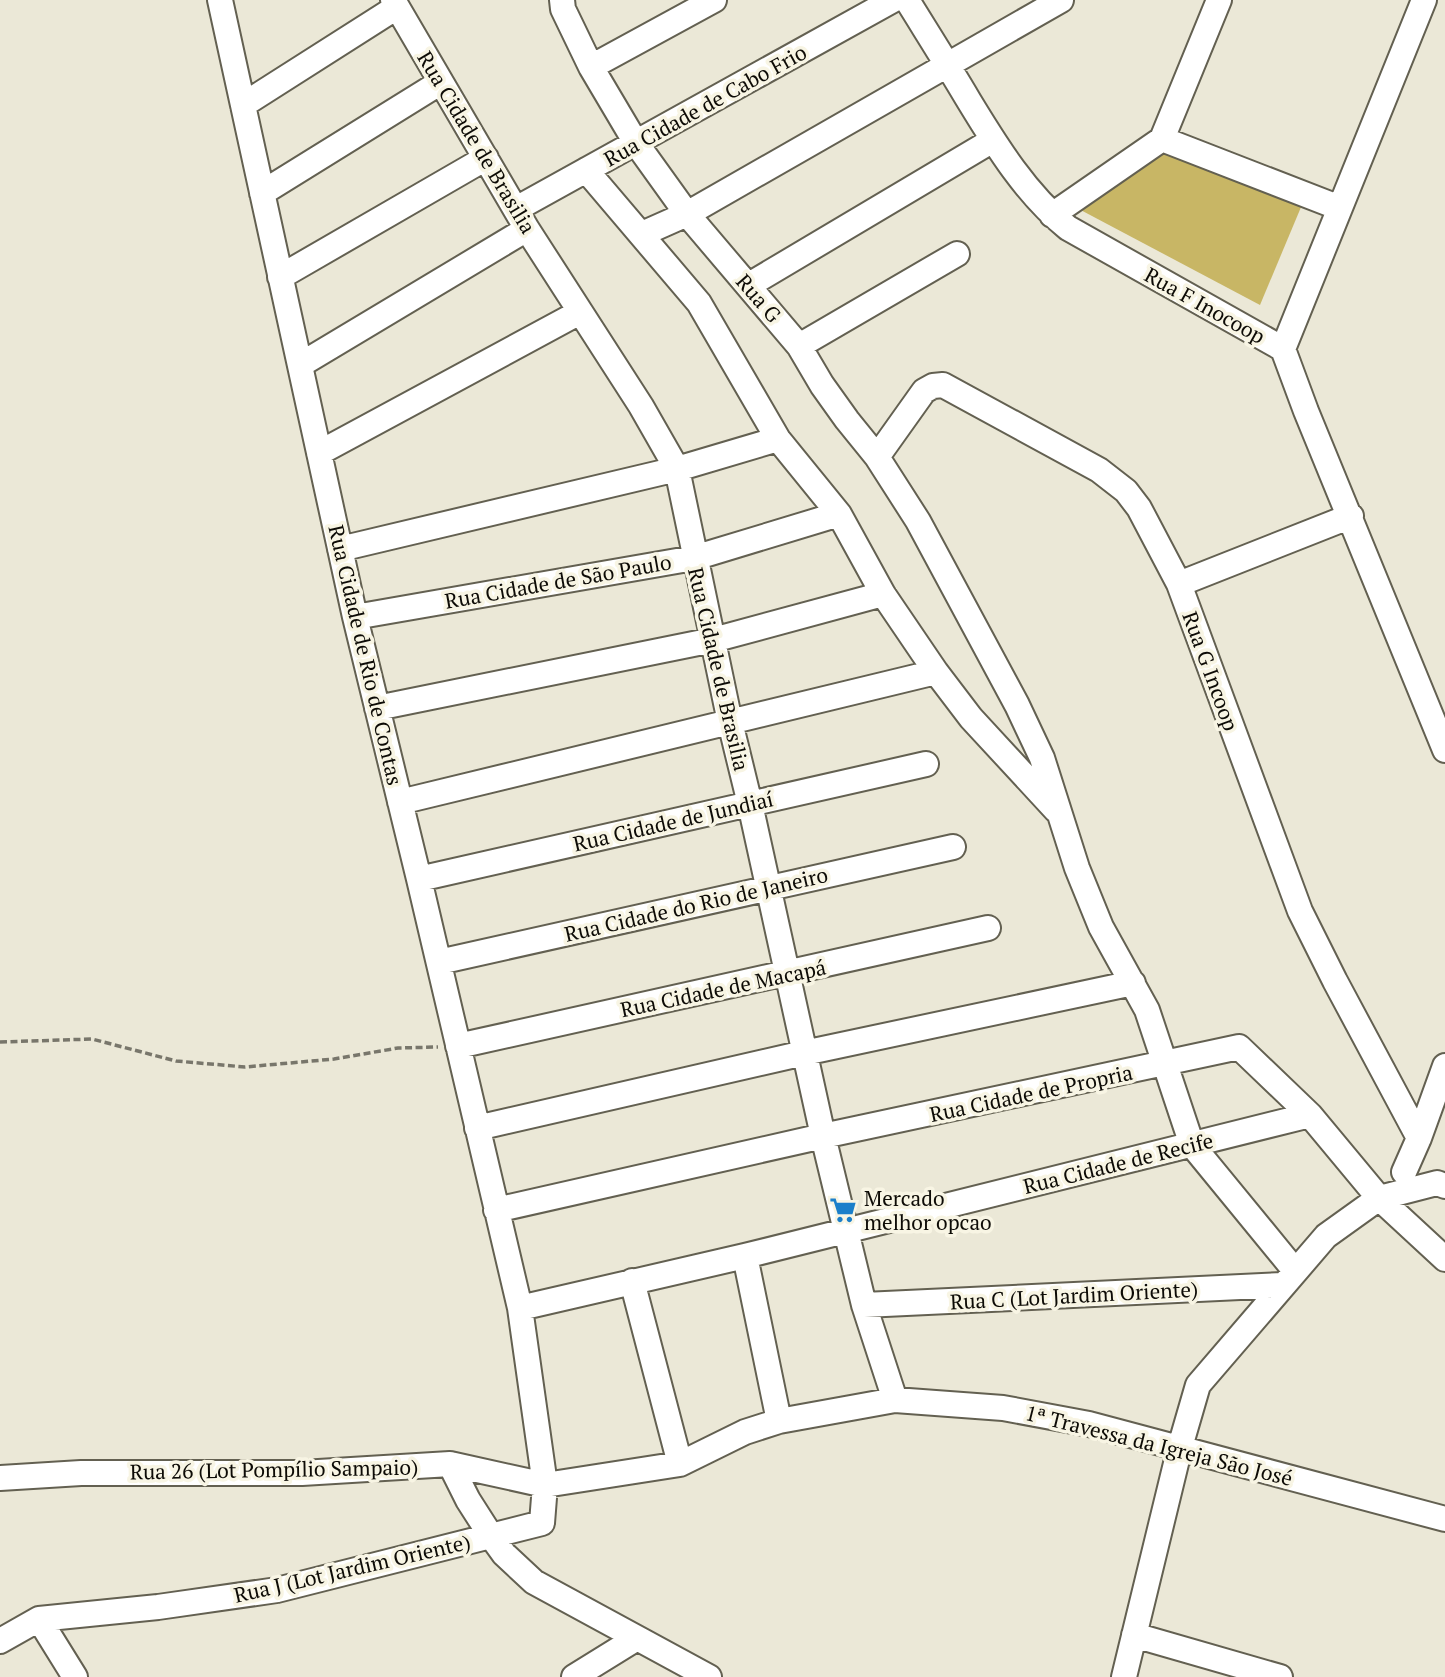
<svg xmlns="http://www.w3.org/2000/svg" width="1445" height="1677" font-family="'PT Serif',serif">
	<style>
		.green { fill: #c8b665 }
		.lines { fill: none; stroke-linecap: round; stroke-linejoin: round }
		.minor-casing { stroke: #636051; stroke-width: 28 }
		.path { stroke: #78766b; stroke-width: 3.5; stroke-dasharray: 7 3.5; stroke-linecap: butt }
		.minor { stroke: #fff; stroke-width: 24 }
		.labels { text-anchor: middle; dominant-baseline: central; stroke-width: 7; stroke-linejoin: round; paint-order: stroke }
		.street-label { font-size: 21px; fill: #0d0b06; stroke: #f8f5e4 }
		.poi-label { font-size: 21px; fill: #0d0b06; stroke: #f8f5e4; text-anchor: start }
	</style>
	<rect width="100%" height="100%" fill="#ebe8d7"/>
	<path class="green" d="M1160,142L1304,200L1260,305L1075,207Z"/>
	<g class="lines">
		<g class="minor-casing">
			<path id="minor" d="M393,0L527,229L641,406L677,469L730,722L750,804L823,1136L864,1305L895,1400
				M562,0L563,9L591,67L636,143L687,214L799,346L822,385L847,420L877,457L918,521L1017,705L1042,758L1077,868L1101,927L1147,1010L1192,1145L1292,1267
				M907,0C928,34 949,67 969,101C997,147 1026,194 1068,228L1283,349L1306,411L1445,750
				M591,67L714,0
				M243,105L397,7
				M1162,139L1340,208
				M586,170L699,303L778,439L839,514L883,594L936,672L971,718L1056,810
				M262,193L441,82
				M516,209L893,0
				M1052,215L1162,139L1219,0
				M642,234L687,214L1061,0
				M280,277L486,158
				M749,285L993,140
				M799,346L957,254
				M1283,349L1424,0
				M300,365L527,229
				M319,453L580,312
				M877,457L924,391L933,386L943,385L1099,470L1126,491L1139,508L1179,584L1300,911L1335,981L1419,1138
				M340,549L677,469L778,439
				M1179,584L1351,516
				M355,617L694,558L839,514
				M377,708L713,640L883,594
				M400,802L936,672
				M419,879L926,764
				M439,962L953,847
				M458,1046L988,928
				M477,1128L804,1053L1133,983
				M1404,1172L1419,1138L1445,1066
				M496,1210L823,1136L1239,1047L1310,1115L1379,1198L1445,1259
				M745,1256L779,1421
				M632,1281L680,1464
				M864,1305L1283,1285
				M520,1308L745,1256L1310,1115
				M450,1464L468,1500L491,1536L504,1554L534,1582L709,1677
				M0,1478L81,1473H302L450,1464L545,1485L680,1464L745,1432L779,1421L895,1400L1003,1408L1089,1424L1445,1519
				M39,1619L75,1677
				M1134,1635L1280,1677
				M0,1641L39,1619L158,1607L277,1590L542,1523L545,1485L520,1308L419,879L355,617L220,0
				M574,1677L637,1638
				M1124,1677L1180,1447L1198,1385L1326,1236L1379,1198L1437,1183L1445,1186"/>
		</g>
		<path class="path" d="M0,1042L92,1039L176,1061L245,1067L334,1059L398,1048L438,1047"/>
		<use href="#minor" class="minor"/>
	</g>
	<defs>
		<g id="supermarket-bare" transform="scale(2.1)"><path d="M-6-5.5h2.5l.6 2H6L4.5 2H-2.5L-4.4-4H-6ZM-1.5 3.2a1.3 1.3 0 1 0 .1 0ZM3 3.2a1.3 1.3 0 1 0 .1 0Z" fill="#1b7fca" stroke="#f8f5e4" stroke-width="2.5" paint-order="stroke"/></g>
	</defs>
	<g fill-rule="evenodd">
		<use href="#supermarket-bare" x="843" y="1210"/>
	</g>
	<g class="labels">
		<g class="street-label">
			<text transform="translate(705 105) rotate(-29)">Rua Cidade de Cabo Frio</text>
			<text transform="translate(477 142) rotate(59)">Rua Cidade de Brasilia</text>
			<text transform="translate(759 298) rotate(49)">Rua G</text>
			<text transform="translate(1205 305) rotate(29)">Rua F Inocoop</text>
			<text transform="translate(558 581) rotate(-10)">Rua Cidade de São Paulo</text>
			<text transform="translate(366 655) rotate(77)">Rua Cidade de Rio de Contas</text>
			<text transform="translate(719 669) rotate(77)">Rua Cidade de Brasilia</text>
			<text transform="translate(1211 671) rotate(70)">Rua G Incoop</text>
			<text transform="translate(673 821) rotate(-13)">Rua Cidade de Jundiaí</text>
			<text transform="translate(696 904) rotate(-13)">Rua Cidade do Rio de Janeiro</text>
			<text transform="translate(723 988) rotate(-12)">Rua Cidade de Macapá</text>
			<text transform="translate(1031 1093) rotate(-12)">Rua Cidade de Propria</text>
			<text transform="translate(1118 1163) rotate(-14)">Rua Cidade de Recife</text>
			<text transform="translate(1074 1295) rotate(-3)">Rua C (Lot Jardim Oriente)</text>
			<text transform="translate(1159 1445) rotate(14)">1ª Travessa da Igreja São José</text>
			<text transform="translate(274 1469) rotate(-1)">Rua 26 (Lot Pompílio Sampaio)</text>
			<text transform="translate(352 1568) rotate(-13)">Rua J (Lot Jardim Oriente)</text>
		</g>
		<g class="poi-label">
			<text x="864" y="1198">Mercado<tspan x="864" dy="24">melhor opcao</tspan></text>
		</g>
	</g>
</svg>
